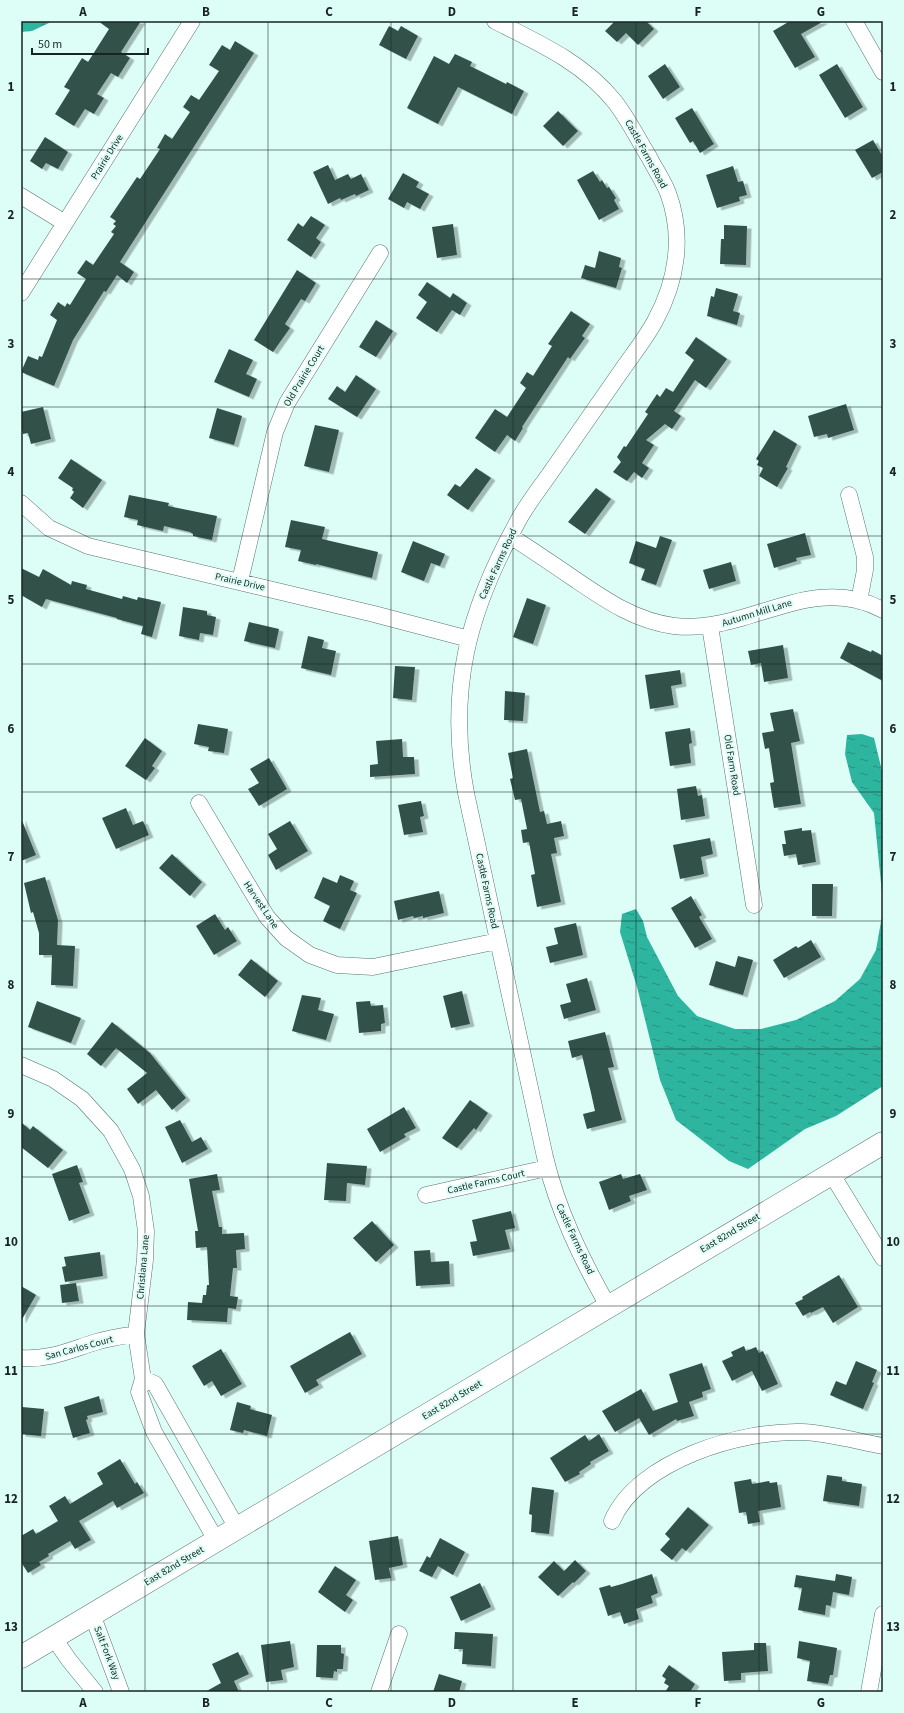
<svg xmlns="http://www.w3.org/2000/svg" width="904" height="1713" font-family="'Source Sans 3',sans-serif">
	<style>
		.water { fill: url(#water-ripples) }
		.building { fill: #33514a; filter: url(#shadow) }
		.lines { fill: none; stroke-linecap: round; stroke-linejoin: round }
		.minor-casing { stroke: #55746d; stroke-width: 17 }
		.primary-casing { stroke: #55746d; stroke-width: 23 }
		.minor { stroke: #fff; stroke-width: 16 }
		.primary { stroke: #fff; stroke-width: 22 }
		.grid { fill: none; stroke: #182421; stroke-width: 1; stroke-opacity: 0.55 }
		.labels { text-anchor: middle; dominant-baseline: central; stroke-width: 4; stroke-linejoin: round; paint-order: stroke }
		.street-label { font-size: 10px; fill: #182421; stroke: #ddfef6 }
		.neatline { fill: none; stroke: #182421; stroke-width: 1.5 }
		.grid-label { font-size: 13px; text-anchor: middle; font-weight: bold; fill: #182421 }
	</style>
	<defs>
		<pattern id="water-ripples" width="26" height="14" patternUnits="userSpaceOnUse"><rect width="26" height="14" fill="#2eb59f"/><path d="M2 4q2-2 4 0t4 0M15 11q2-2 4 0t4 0" fill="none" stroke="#269381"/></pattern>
		<filter id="shadow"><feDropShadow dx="4.5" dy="2.5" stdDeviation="0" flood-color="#0004"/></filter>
	</defs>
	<rect width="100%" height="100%" fill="#ddfef6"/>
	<path class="water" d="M21,21H53L32,31L21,32Z
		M862,734L874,738L883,775V903L874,813L852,782L845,754L847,735Z
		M636,909L643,921L647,937L678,996L697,1016L735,1029H761L796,1020L835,1001L860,979L876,950L883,910V1086L836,1116L805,1129L748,1169L729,1161L676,1120L660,1080L637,987L620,932L622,914Z"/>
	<path class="building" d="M98,21H141L121,52L130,58L118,77L111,73L97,94L104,98L94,114L85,109L74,126L55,114L70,90L64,87L82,58L88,62L109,29Z
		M613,21H646L654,29L638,45L626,33L617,42L605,31L614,22Z
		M790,21H824L801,34L815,57L795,68L773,31Z
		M389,26L398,31L401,26L418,36L406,59L379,45Z
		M235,41L254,53L120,262L134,272L127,283L117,275L106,292L104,291L73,340L54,386L21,372L28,356L38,360L39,356L42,357L57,320L50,315L58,302L65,307L67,303L70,305L86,279L77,273L86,260L93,265L114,234L111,232L116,226L113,224L116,221L110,217L137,177L140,179L160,149L157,148L165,134L172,139L190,112L183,107L191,95L199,100L219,71L209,65L222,45L230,50Z
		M455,54L472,62L470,66L506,84L507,82L524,91L512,114L458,87L438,124L407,108L434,56L449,64Z
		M665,64L680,87L663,99L648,76Z
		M837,64L863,107L845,118L819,75Z
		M692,108L714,144L700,153L693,141L690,143L675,118Z
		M558,111L578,131L563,146L543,126Z
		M45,137L68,152L58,169L46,163L42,169L30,161Z
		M873,140L883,157V172L872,178L855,150Z
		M328,165L335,180L348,174L351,179L361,174L369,190L356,196L355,194L341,200L340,198L328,204L313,172Z
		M733,166L738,182L743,181L747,195L739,197L740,201L717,208L706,175Z
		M593,171L600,182L602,180L607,188L609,187L616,198L614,200L619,209L599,220L577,180Z
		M403,173L419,182L416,187L429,194L420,209L407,202L404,208L388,199Z
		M311,216L325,225L316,238L321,242L311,257L287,240L298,223L303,227Z
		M453,224L457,255L437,258L432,227Z
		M724,225L747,226L746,265L720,264L721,239H724Z
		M599,251L621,258L619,267L622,268L616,288L581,278L585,265L595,268Z
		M297,270L316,283L305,301L301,299L285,324L290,328L273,352L254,340Z
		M427,282L450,298L453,293L467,303L460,315L452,310L437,332L416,318L427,302L418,295Z
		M716,288L738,294L733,311L740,313L737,325L707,316L711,296L714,297Z
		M571,311L590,324L582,336L585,338L570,359L568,357L522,427L523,428L515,441L507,435L495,452L475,438L495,409L507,417L526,388L520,383L527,372L533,376L552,346L548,344Z
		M376,320L393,331L376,357L359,347Z
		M696,337L727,359L706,388L695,380L674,411L681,416L672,429L665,424L646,440L654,445L642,463L649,468L642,478L634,472L627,481L613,472L621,462L617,457L624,446L626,447L648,414L645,412L657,394L660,397L666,388L673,392L694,360L685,353Z
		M229,349L253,360L246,374L257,379L249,397L214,382Z
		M356,375L376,389L357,417L328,399L337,386L345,392Z
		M846,404L854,430L828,438L827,434L814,437L808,416Z
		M43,407L51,439L31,444L28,433L23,434L21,426V412Z
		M217,408L242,416L234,445L209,438Z
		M315,425L339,430L329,472L304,466Z
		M774,430L797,444L786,467L788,468L777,487L759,476L763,468L757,465L759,461L756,459Z
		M71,459L102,480L83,508L70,498L74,492L72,490L73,488L58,478Z
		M476,468L491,478L468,510L447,495L455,484L460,487Z
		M596,488L611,499L585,534L568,522Z
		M129,495L169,503L168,506L217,516L212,540L193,536V534L190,532L164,526L163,531L137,525L138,520L124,517Z
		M291,520L325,527L322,539L378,552L372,578L316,564V565L298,561L301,550L285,547Z
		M805,533L811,555L796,558L797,561L774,568L767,544Z
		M660,536L672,540L656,585L641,580L645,569L629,563L636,541L656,548Z
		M413,541L445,554L440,566L431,563L424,581L401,572Z
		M731,562L736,581L709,589L703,570Z
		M21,568L39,577L43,569L71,585L72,581L87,585L86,589L122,599L123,596L137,600L138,597L161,602L152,637L141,634L143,626L117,619V618L46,599L42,607L21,595Z
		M527,598L546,605L533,644L513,637Z
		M183,607L207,611V615L216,617L213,635L200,633L199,640L179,636Z
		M249,622L279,629L275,648L244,641Z
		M308,636L324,640L322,648L336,651L331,675L301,668Z
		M848,642L871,652L872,650L883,656V681L840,658Z
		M783,645L788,678L764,682L761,663L751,665L748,651Z
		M395,666L415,667L412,700L393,698Z
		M680,670L682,684L671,686L674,705L650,709L645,675Z
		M505,691L525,693L523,721L504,720Z
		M793,709L800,741L791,743L801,804L774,808L770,783L774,782L769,748L765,749L762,733L774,731L770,713Z
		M198,724L228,729L224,753L208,751L209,747L194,744Z
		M690,728L692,743L689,744L691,763L670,766L665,732Z
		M145,738L162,751L152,766L155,768L146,780L125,766Z
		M402,739L403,757H414L415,774L370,777V765L378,764L376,741Z
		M527,749L540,812L544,811L547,824L561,821L564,836L554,838L557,853L551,854L561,902L537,907L531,875L535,874L529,842L523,843L521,830L527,829L521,799L515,800L510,779L513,778L508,753Z
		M269,758L287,789L259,806L248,789L259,783L250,769Z
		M696,786L698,796L702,795L705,816L681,820L677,789Z
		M421,801L424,816L420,817L423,832L404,835L398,805Z
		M126,808L133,825L143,821L149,835L116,849L102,818Z
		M21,818L36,855L21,861Z
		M290,821L308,851L276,870L268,855L277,849L268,834Z
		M802,828V831L811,830L816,862L798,865L796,854L784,856L782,844H786L784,831Z
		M710,838L713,854L701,857L704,874L680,879L673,845Z
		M172,854L202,882L190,896L159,868Z
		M340,875L354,881L350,890L357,893L340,929L323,921L330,906L314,898L323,877L337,883Z
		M45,877L58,920L57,945L75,946L73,986L51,985L52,955H39V933L33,912L31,913L24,883Z
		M812,884H833L832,916H812Z
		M439,891L444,913L423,918V916L414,918L413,916L398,920L394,901Z
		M691,896L702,915L699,917L712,939L695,948L671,908Z
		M215,914L225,930L228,927L237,941L214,955L196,926Z
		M576,923L583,955L550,963L546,947L558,944L554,928Z
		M811,940L821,957L784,978L773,960L796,946L798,948Z
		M738,956L753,960L743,995L709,985L716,961L735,967Z
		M251,959L278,981L265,997L238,975Z
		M587,978L596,1010L564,1019L560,1005L571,1002L566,984Z
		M462,991L470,1024L451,1028L443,996Z
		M302,995L321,998L318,1010L334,1014L326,1040L292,1031Z
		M37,1001L81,1018L71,1043L28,1027Z
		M370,1001L371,1006L383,1005L385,1023L381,1024V1031L359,1033L356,1002Z
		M112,1022L150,1053L186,1098L172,1110L156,1090L138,1104L127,1089L147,1073L116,1048L101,1066L87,1054Z
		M605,1032L614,1067L608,1068L622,1120L587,1129L583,1114L595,1111L591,1093L582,1055L572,1058L568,1041Z
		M470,1100L488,1113L476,1130L474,1128L457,1148L442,1138Z
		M404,1107L416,1128L404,1134L406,1137L380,1152L367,1129Z
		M180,1120L192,1142L201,1137L208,1149L182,1163L165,1127Z
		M21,1122L30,1130L33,1126L63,1150L48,1168L21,1147Z
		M327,1163L367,1166L365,1185L347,1183L346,1201L324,1200Z
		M77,1165L83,1182L79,1183L90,1213L69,1221L52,1174Z
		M217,1174L220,1190L212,1191L219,1227H222V1234L244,1233L245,1249L236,1250L237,1268H233L230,1296L238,1297L236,1309L228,1308L227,1322L187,1320L188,1302L202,1303L203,1295H206L207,1285H209L207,1247L196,1248L195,1231H198L189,1179Z
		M621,1174L623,1179L640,1174L647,1190L629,1196L631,1201L609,1210L599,1182Z
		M511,1211L515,1228L505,1230L510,1249L473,1256L470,1242L477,1241L472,1220Z
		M372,1221L394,1245L376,1262L353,1238Z
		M430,1250L431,1262L449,1261L450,1284L416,1286L414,1251Z
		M100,1252L103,1276L65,1282L62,1267L66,1266L64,1257Z
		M839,1275L858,1307L833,1323L823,1307L811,1313L810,1312L803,1316L795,1303L803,1299L802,1297Z
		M76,1283L79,1301L62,1303L60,1285Z
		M21,1286L36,1295L21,1321Z
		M350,1332L362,1354L316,1380L319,1385L305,1393L290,1366Z
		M744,1346L746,1351L756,1347L759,1353L763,1351L778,1384L762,1391L752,1371L732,1381L722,1361L733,1356L731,1352Z
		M221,1349L242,1384L221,1396L212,1381L204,1386L192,1366Z
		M856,1361L877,1370L872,1382L874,1383L863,1409L830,1395L836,1381L846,1385Z
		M702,1363L711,1389L702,1392L703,1397L689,1402L694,1416L677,1421L676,1419L649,1435L639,1418L615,1432L602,1411L641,1389L653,1411L678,1402L669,1374Z
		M99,1396L103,1412L87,1416L88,1419L86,1420L90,1433L73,1438L64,1407Z
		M237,1402L251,1406L250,1409L272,1415L267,1436L244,1430L243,1433L230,1430Z
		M22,1407L44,1409L41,1436L21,1434Z
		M599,1434L609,1451L590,1462L591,1464L579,1472L580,1474L565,1482L550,1458L585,1435L589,1441Z
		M120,1459L135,1484L137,1482L144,1493L117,1508L113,1501L79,1521L91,1540L75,1549L70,1541L48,1554L49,1556L39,1562L41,1565L28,1573L21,1562V1536L33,1529L36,1534L58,1521L49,1506L65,1496L70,1504L103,1484L97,1473Z
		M827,1475L842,1477V1481L862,1484L859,1506L823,1501Z
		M751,1479L752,1484L769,1481L770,1483L777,1482L781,1507L758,1511L760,1522L748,1524L746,1512L739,1513L734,1482Z
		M532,1487L554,1490L549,1534L531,1532L532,1515L529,1514Z
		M688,1507L709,1525L686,1551L682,1548L672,1560L660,1550L670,1539L665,1534Z
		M398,1536L403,1565L389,1568L391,1578L375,1580L369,1541Z
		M440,1538L465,1552L453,1575L438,1566L432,1577L419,1571L427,1556L430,1558Z
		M575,1560L586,1571L574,1583L573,1582L558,1596L538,1577L554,1561L564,1571Z
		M335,1566L356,1580L346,1595L353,1600L345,1612L318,1592Z
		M652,1574L658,1593L651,1596L653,1603L636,1609L639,1619L624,1624L620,1612L608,1616L599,1588L610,1585L611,1587L622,1584Z
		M836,1574L852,1577L849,1595L833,1592L831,1606L826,1605L825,1615L798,1610L802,1588L794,1587L796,1575L835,1581Z
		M480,1583L491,1607L461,1621L450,1597Z
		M455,1632L493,1634L491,1666L462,1664L463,1649H454Z
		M290,1641L294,1667L281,1670L283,1680L266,1682L261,1645Z
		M799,1641L837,1648L833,1675H830L828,1684L807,1681L810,1661L797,1658Z
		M754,1643H766L768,1671L741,1673V1680L724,1681L722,1652L754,1650Z
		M317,1645H341V1653L344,1654L343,1669H337V1672L334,1671L333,1678L316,1677Z
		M238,1652L249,1674L234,1681L239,1692H205L221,1683L212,1664Z
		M669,1665L695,1684L690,1692H665L669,1686L664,1683L666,1679L662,1676Z
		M439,1674L462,1681L459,1692H433Z"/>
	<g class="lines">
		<g class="minor-casing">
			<path id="minor" d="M495,21C539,43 584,63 615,102C628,119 638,139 649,157C655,169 663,180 668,193C684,236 677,281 655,321C646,338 633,354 622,370C598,404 575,438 551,472C540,488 527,504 518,521C468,611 447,690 466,793L545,1157C558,1211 581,1258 608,1306
				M854,21L883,72
				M21,196L65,223
				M21,293L192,21
				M849,495L865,557V570L859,601
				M21,503L49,528L88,546L374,614L469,639
				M510,536C532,550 554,565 576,580C607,601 636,621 674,626C747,635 810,571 883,610
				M240,581L275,432L287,403L380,253
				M710,626L754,905
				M199,803L267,917L286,938L310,955L337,965L373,967L498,941
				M21,1065L53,1079L82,1099L111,1131L132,1169L141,1196L146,1231L145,1260L136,1334L143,1379L139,1392L154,1432L216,1540
				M831,1173L883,1258
				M426,1195L547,1168
				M21,1358C50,1360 70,1350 96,1342C109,1338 123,1336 136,1334
				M143,1379L155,1384L237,1528
				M612,1521C638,1460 742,1430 802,1432C829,1433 856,1441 883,1446
				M92,1614L121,1692
				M53,1637L69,1660L95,1692
				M379,1692L399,1634
				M869,1692L883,1614"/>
		</g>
		<g class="primary-casing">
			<path id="primary" d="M21,1657L883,1143"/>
		</g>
		<use href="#minor" class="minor"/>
		<use href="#primary" class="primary"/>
	</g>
	<path class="grid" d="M145,21V1692M268,21V1692M391,21V1692M513,21V1692M636,21V1692M759,21V1692M21,150H883M21,279H883M21,407H883M21,536H883M21,664H883M21,792H883M21,921H883M21,1049H883M21,1177H883M21,1306H883M21,1434H883M21,1563H883"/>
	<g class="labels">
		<g class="street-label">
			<text transform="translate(646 154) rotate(61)">Castle Farms Road</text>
			<text transform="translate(107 157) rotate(-58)">Prairie Drive</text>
			<text transform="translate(304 376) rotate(-59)">Old Prairie Court</text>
			<text transform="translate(498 564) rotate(-65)">Castle Farms Road</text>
			<text transform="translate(240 582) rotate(13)">Prairie Drive</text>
			<text transform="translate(757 613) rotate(-17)">Autumn Mill Lane</text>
			<text transform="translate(732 765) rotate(81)">Old Farm Road</text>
			<text transform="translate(487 891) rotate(78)">Castle Farms Road</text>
			<text transform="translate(261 905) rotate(56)">Harvest Lane</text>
			<text transform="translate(486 1182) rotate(-13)">Castle Farms Court</text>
			<text transform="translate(730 1233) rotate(-31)">East 82nd Street</text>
			<text transform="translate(575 1239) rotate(65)">Castle Farms Road</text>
			<text transform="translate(143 1267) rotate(-85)">Christiana Lane</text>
			<text transform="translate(79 1348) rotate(-15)">San Carlos Court</text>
			<text transform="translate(452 1400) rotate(-31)">East 82nd Street</text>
			<text transform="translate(174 1566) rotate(-31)">East 82nd Street</text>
			<text transform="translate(107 1653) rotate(69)">Salt Fork Way</text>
		</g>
	</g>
	<rect width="904" height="1713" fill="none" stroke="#ddfef6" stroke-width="44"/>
	<path d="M32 48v6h116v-6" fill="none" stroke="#182421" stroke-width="2"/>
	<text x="38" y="48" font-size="12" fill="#182421" stroke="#ddfef6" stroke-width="3" paint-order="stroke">50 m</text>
	<rect x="22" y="22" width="860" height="1669" class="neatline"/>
	<g class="grid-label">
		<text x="83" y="16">A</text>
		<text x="206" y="16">B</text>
		<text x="329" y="16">C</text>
		<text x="452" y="16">D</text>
		<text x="575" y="16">E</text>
		<text x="698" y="16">F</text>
		<text x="821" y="16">G</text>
		<text x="11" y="91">1</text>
		<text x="893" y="91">1</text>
		<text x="11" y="219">2</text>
		<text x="893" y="219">2</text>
		<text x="11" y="348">3</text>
		<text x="893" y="348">3</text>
		<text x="11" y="476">4</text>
		<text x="893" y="476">4</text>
		<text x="11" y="604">5</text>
		<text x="893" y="604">5</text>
		<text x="11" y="733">6</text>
		<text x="893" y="733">6</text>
		<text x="11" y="861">7</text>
		<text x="893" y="861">7</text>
		<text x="11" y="989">8</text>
		<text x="893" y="989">8</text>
		<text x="11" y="1118">9</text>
		<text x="893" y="1118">9</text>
		<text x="11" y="1246">10</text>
		<text x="893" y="1246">10</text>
		<text x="11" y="1375">11</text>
		<text x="893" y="1375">11</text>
		<text x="11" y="1503">12</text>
		<text x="893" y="1503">12</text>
		<text x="11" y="1631">13</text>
		<text x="893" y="1631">13</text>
		<text x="83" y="1707">A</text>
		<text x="206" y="1707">B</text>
		<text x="329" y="1707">C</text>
		<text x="452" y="1707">D</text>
		<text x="575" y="1707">E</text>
		<text x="698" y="1707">F</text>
		<text x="821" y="1707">G</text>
	</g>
</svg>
